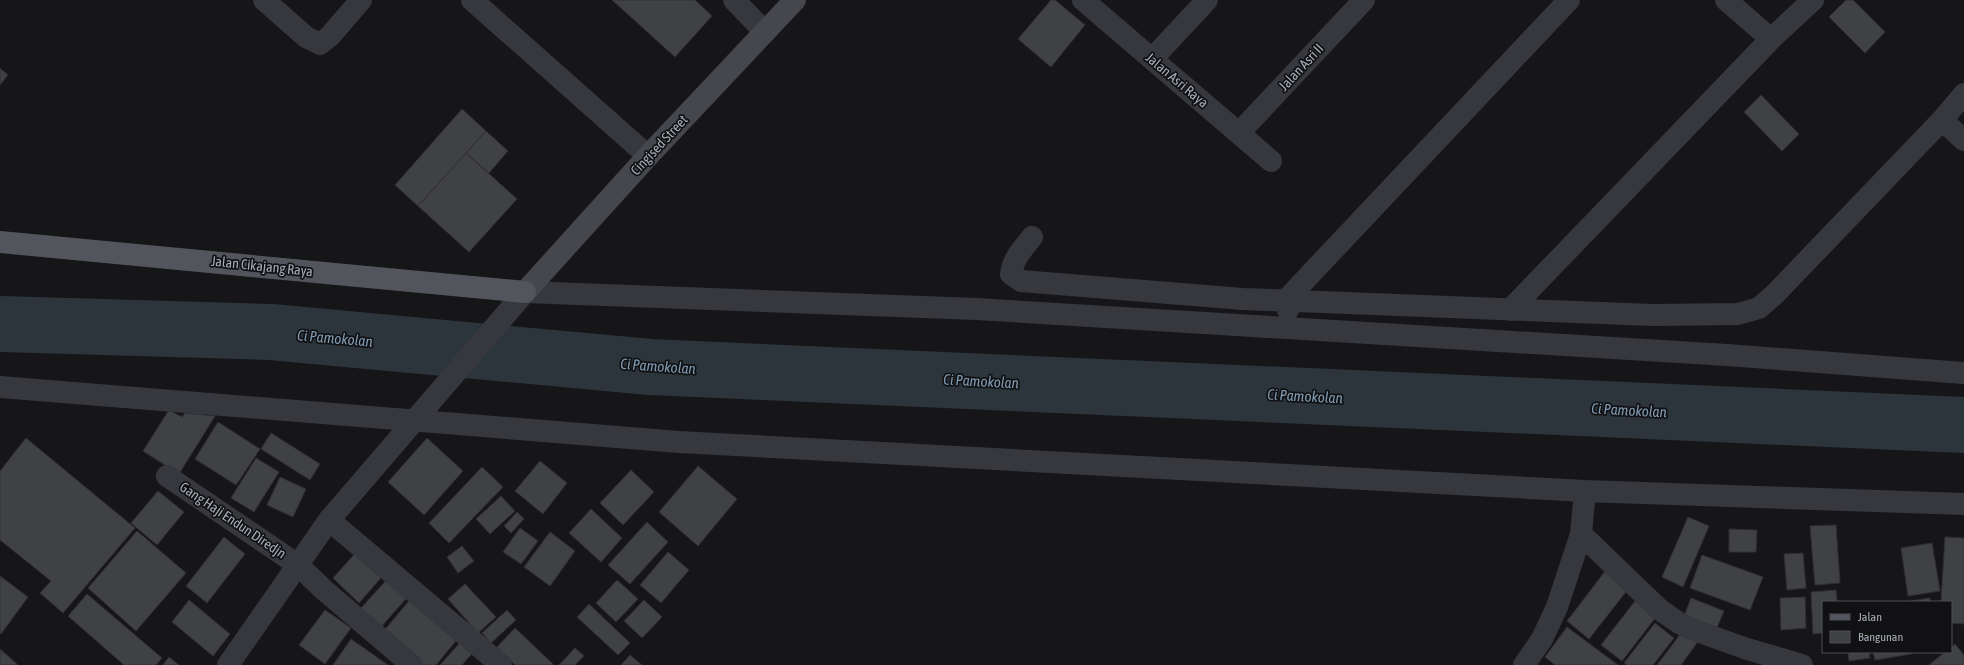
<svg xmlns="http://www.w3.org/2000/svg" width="1964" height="665" font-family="'Asap Condensed',sans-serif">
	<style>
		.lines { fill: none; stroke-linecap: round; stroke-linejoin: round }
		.river { stroke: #2c353c; stroke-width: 56 }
		.building { fill: #404145; stroke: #303034 }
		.minor { stroke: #37383d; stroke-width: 22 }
		.tertiary { stroke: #37383d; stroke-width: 22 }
		.secondary { stroke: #45474d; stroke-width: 22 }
		.primary { stroke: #53555c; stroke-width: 22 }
		.labels { text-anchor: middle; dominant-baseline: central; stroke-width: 3.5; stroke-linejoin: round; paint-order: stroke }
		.street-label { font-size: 14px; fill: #a8adb8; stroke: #111113 }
		.water-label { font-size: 15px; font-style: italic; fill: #7f9bb3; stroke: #111113 }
	</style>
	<rect width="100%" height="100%" fill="#161618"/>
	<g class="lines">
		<path class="river" d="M0,324L271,332L650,367L1964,425"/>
	</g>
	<path class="building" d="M612,0H695L712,16L675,57Z
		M1051,0H1055L1085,25L1051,67L1018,39Z
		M1846,0H1853L1885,32L1865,53L1829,17Z
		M0,68L8,75L0,85Z
		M1761,95L1799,134L1782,151L1744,112Z
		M462,109L486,131L418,206L395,185Z
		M486,131L508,151L489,173L466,153Z
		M466,153L517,199L469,252L418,206Z
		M169,410L182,417L185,413L215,416L179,474L143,451Z
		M218,422L260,449L236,485L195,459Z
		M271,433L320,464L310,480L261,449Z
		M26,438L135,528L63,613L40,593L51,581L0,540V471Z
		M427,438L463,471L424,515L388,482Z
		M256,458L279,472L254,512L231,498Z
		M540,461L567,483L543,514L515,491Z
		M698,466L737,499L698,546L659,512Z
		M482,467L503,487L449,543L429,523Z
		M631,470L654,492L623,525L600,503Z
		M280,477L306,489L293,517L267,505Z
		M158,491L184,512L157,545L131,523Z
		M501,496L515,511L490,534L476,519Z
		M591,509L622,538L601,562L569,533Z
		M517,512L524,519L511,533L504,526Z
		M1688,517L1709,526L1683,587L1662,577Z
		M647,522L668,542L630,584L608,565Z
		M1836,525L1840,583L1815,585L1810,526Z
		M520,528L538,541L521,564L503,552Z
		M1729,529L1757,530L1756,552H1729Z
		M137,531L186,573L136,631L88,588Z
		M550,532L575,551L550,586L524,567Z
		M224,537L245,554L207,603L186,586Z
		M1945,537L1964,538V624L1951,623V602H1941Z
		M1932,543L1940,591L1908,596L1901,548Z
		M462,546L474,561L458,573L447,557Z
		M360,548L386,572L359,603L333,578Z
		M668,552L689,570L661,603L640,585Z
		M1803,553L1806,588L1787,590L1784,554Z
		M1702,555L1763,577L1750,610L1690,588Z
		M1606,570L1629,588L1589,639L1567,621Z
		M391,575L411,593L381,627L361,608Z
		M0,576L28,597L1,634L0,633Z
		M617,580L638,599L616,622L596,603Z
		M465,584L496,617L478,633L448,599Z
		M1836,590L1837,602H1823V633L1813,634L1811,592Z
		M87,594L162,658L156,665H124L68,616Z
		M413,596L460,636L436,665H423L383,632Z
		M1805,597L1806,628L1781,630L1780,598Z
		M1691,598L1724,611L1715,632L1683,619Z
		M1930,598V602H1911L1910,601Z
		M189,600L230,634L213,656L172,622Z
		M644,600L662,617L642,638L624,621Z
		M1635,601L1656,617L1622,661L1601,645Z
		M589,604L630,643L618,655L577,617Z
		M325,610L351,628L325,664L299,645Z
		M507,610L516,620L491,643L482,633Z
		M1655,623L1674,638L1653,665H1627L1624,663Z
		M1567,627L1618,665H1555L1545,657Z
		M515,628L553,664V665H515L497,647Z
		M1682,632L1697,643L1681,665H1657Z
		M464,638L476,649L462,665H440Z
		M351,639L388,665H333Z
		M1955,644L1964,655V665H1929L1945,652H1951V648Z
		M575,648L584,656L575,665H559Z
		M0,649L17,664V665H0Z
		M1848,652H1869L1870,658L1849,661Z
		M1873,652H1911V654L1875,660Z
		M630,655L642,665H621Z
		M169,657L179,665H163Z"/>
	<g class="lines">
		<path class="minor" d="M264,0L306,37L320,44L330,36L361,0
			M472,0L648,156
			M734,0L765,32
			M1083,0L1271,161
			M1726,0L1771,39
			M1152,59L1207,0
			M1942,120L1964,140
			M1239,133L1364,0
			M1032,237C1023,249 1013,258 1011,274L1021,281L1243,299L1653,315L1738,314L1759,308L1775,294L1942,120L1964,94
			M525,292L976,309L1727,355L1964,373
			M1288,310L1286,300L1569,0
			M1510,310L1771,39L1813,0
			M0,387L679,442L1585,491L1964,504
			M167,476L298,565L324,590L412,665
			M329,520L501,665
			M1581,534L1659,609L1679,623L1689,628L1744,648L1802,665
			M1524,665L1542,639L1557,607L1581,534L1585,491"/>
		<path class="tertiary" d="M228,665L329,520L525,292"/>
		<path class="secondary" d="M525,292L648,156L795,0"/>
		<path class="primary" d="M0,242L525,292"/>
	</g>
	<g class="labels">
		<g class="street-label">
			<text transform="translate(1301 67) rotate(-47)">Jalan Asri II</text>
			<text transform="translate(1177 80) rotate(40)">Jalan Asri Raya</text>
			<text transform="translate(659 145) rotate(-47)">Cingised Street</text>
			<text transform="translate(262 266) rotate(6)">Jalan Cikajang Raya</text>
			<text transform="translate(233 520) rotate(34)">Gang Haji Endun Diredjn</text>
		</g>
		<g class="water-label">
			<text transform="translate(335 338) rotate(5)">Ci Pamokolan</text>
			<text transform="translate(658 366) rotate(4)">Ci Pamokolan</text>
			<text transform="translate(981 381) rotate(3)">Ci Pamokolan</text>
			<text transform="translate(1305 396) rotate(3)">Ci Pamokolan</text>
			<text transform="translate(1629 410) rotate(3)">Ci Pamokolan</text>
		</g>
	</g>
	<rect x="1822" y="601" width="130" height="52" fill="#111113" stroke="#4d4f55"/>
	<rect x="1830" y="614" width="20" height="6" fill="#53555c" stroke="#4d4f55"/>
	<text x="1858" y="621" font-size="12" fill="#a8adb8">Jalan</text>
	<rect x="1830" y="631" width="20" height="12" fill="#404145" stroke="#4d4f55"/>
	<text x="1858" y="641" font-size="12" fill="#a8adb8">Bangunan</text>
</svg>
